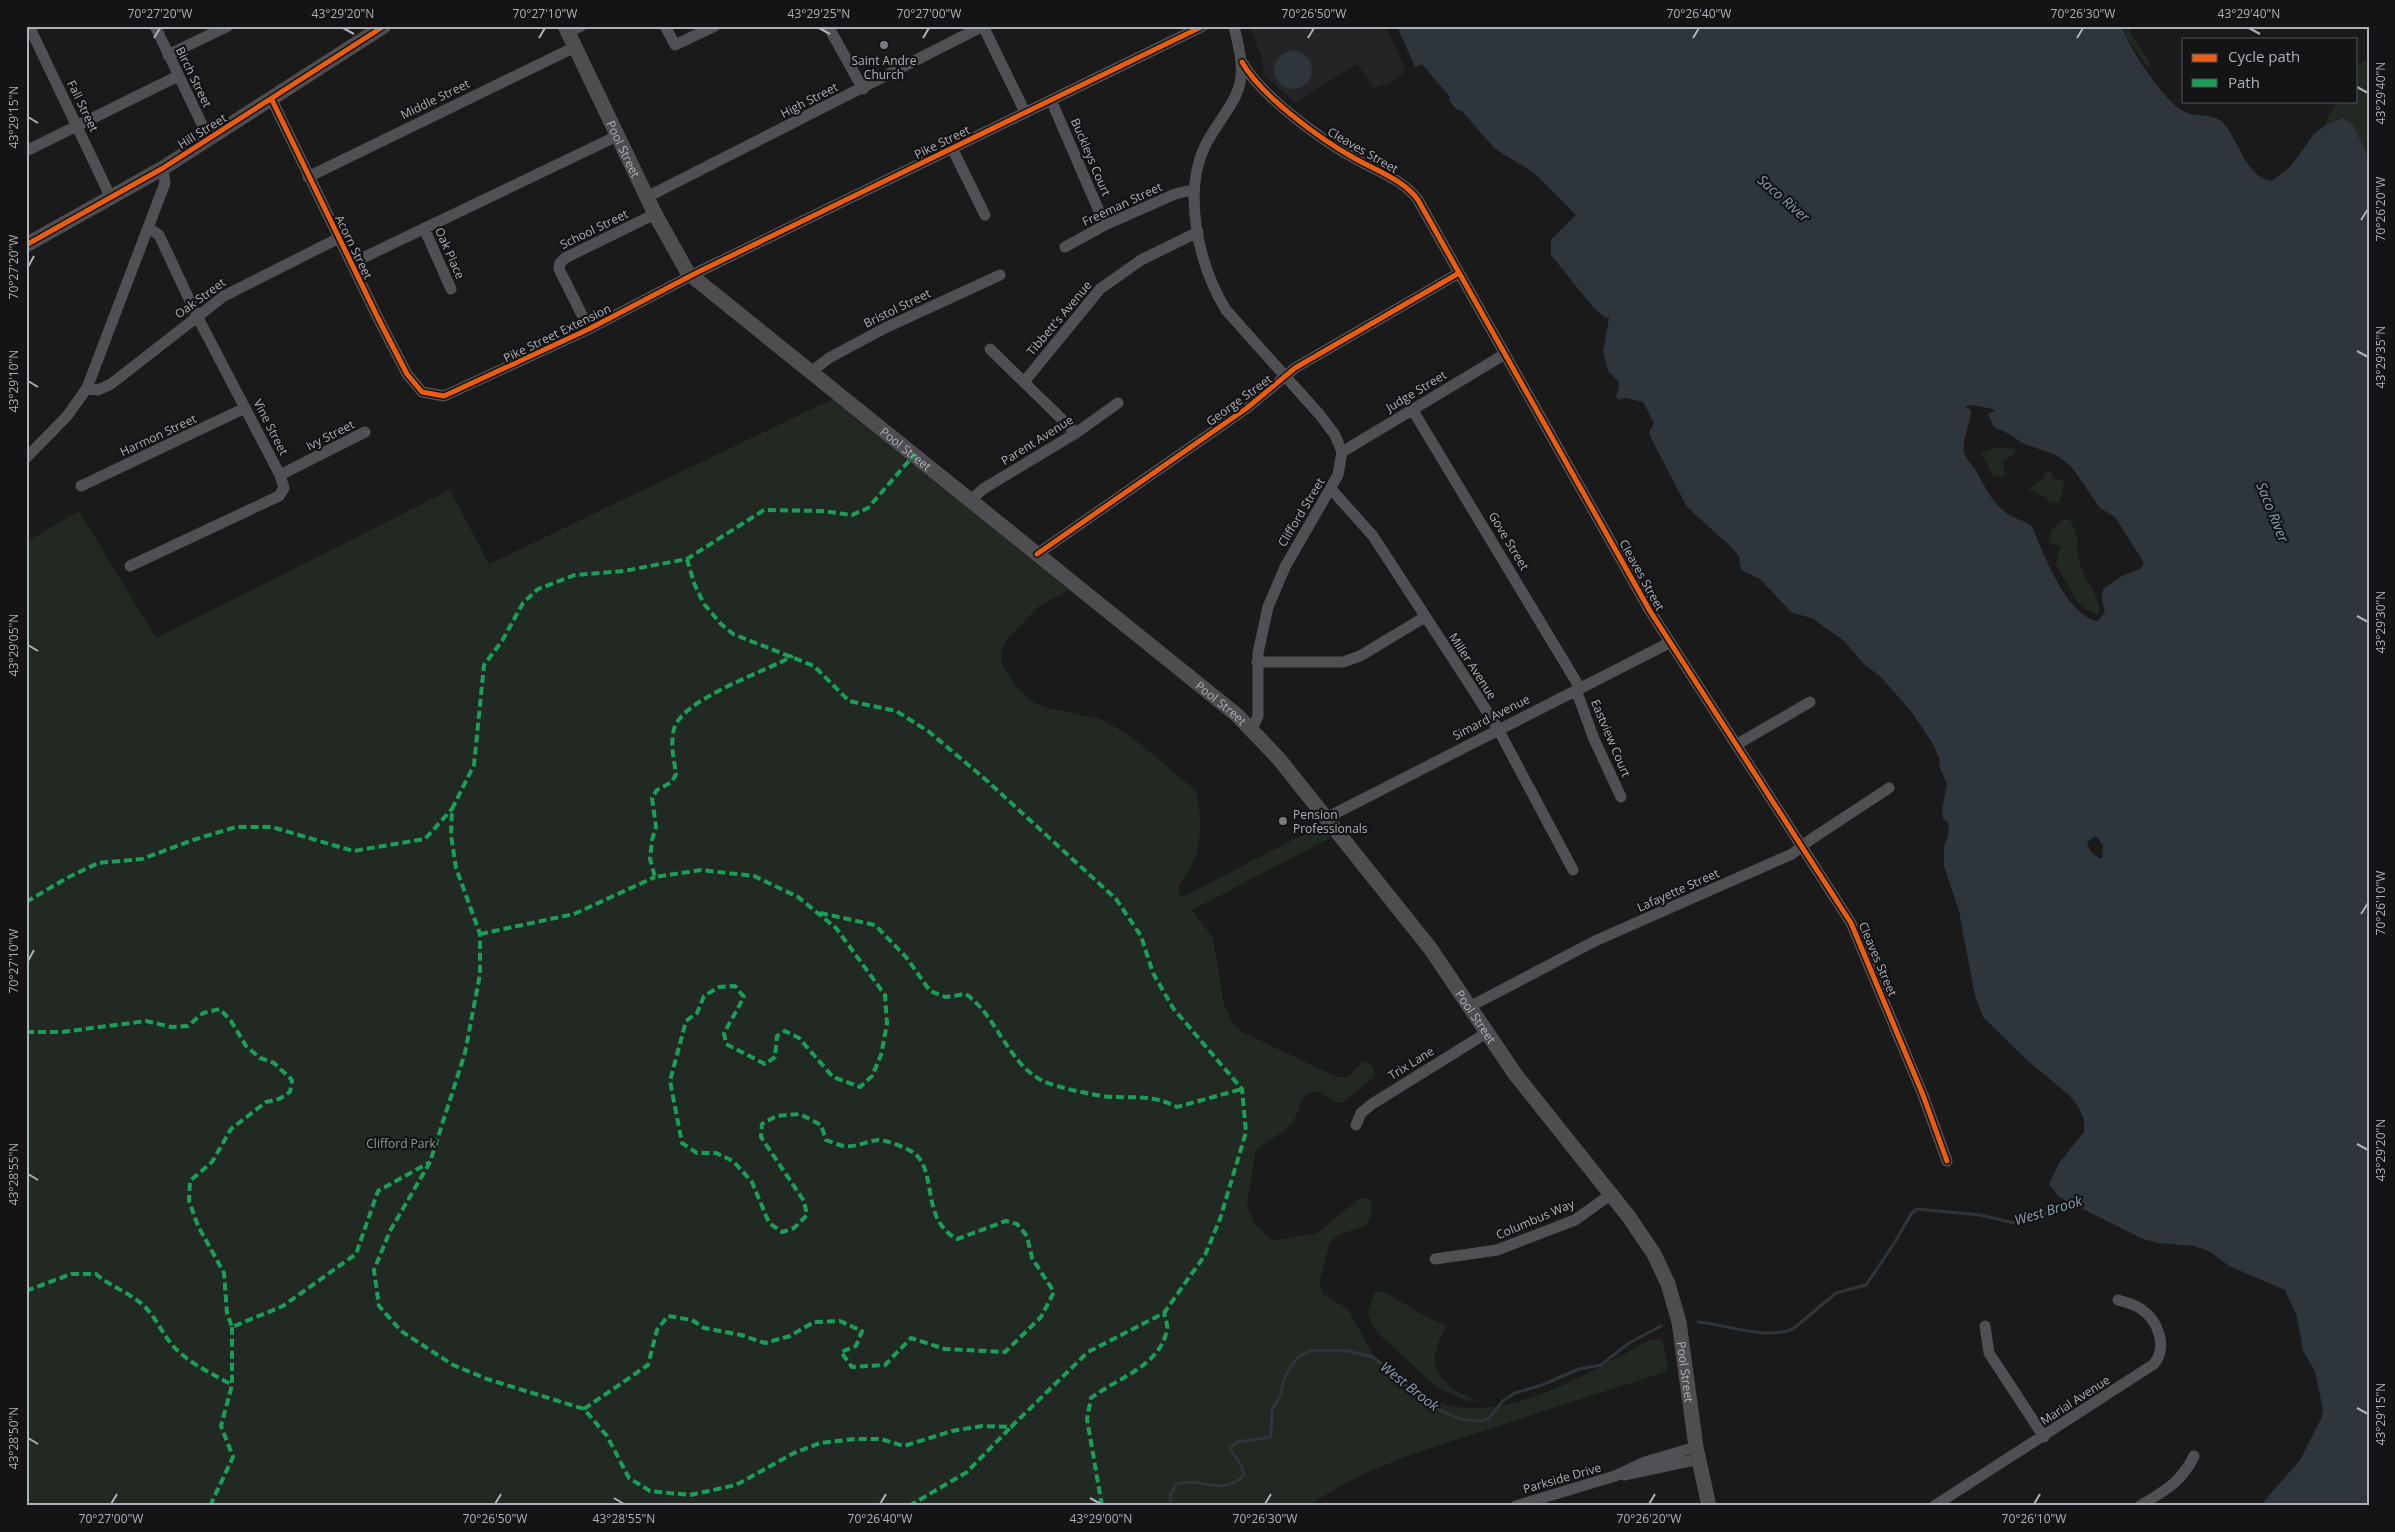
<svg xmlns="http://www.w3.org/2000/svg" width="2395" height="1532" font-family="'Open Sans',sans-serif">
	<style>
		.built { fill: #242426 }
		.green { fill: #222923 }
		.water { fill: #2e353b; fill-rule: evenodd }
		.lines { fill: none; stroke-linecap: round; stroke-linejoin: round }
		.stream { stroke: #2e353b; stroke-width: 3 }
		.street { stroke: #4f5053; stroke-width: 11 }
		.secondary { stroke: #4e4e50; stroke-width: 15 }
		.quiet { stroke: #1a9f57; stroke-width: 4; stroke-dasharray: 8 4; stroke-linecap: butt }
		.cycleway-casing { stroke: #141416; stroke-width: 8 }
		.cycleway { stroke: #e95d12; stroke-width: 5 }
		.ticks { fill: none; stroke: #adb1b9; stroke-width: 2 }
		.poi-dot { fill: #7a7c81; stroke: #141416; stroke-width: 2 }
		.labels { text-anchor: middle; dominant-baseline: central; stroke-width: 4.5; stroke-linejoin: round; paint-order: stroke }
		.poi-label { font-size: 12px; fill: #adb1b9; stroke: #141416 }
		.street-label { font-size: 12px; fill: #adb1b9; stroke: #141416 }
		.park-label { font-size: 12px; fill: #86a287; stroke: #141416 }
		.water-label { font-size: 14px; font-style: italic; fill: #889fb0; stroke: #141416 }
		.neatline { fill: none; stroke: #adb1b9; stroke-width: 2 }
		.ticks-label { font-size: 12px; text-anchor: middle; fill: #adb1b9 }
	</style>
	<rect width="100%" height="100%" fill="#1a1a1a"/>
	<path class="built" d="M1249,26H1386L1406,71L1392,82L1374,88L1357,64L1295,103L1263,74V60Z"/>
	<path class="green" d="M2124,26H2129L2131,33L2150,63L2149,66L2146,65L2127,38Z
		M2363,61H2369V158L2365,148L2343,118L2327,124L2326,120L2338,101H2356V66Z
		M833,399L1069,590L1039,606L1008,638L1001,652V661L1014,684L1033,702L1048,708L1100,719L1129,735L1195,790C1202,811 1202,840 1194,860C1189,872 1180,880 1178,892L1182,897L1320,826L1330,838L1192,910L1213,938L1224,1004L1232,1022L1242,1032L1337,1077H1349L1362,1062H1369L1374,1068L1375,1076L1342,1103C1322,1102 1322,1081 1301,1100C1297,1128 1277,1135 1256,1149L1247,1205L1255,1224L1272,1241L1317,1233L1360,1198H1369C1374,1208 1371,1217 1366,1226L1340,1234L1330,1242L1319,1282L1323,1294L1348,1309L1382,1371C1474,1450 1562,1385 1651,1340L1662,1339L1668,1367L1665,1372C1606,1391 1546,1410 1487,1430C1426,1449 1362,1468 1309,1506H26V614L30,611L26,605V542L79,511L156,638L450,490L489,564Z
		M2000,447L2016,449L2015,453L2003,462L2005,477L1993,475L1982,455V452Z
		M2045,471H2052V478L2064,481L2060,502L2051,503L2044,496L2029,490L2035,483L2044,478Z
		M2062,520H2070C2081,540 2075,542 2079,561C2083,579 2098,592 2100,611L2097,615L2086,609L2076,600L2056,564L2058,553L2061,547L2049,542L2050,531Z
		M1383,1291L1425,1316L1446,1326C1442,1335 1436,1346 1435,1356C1433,1381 1459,1394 1479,1401H1467L1438,1388L1382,1337L1372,1325L1368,1313L1374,1293Z"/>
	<path class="water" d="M1397,26H2122C2128,47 2165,103 2185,112C2196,117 2211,113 2221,121C2238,136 2245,178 2272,181L2291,166L2314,134L2327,124L2343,118L2353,125L2369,158V1506H2260L2300,1460L2321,1419L2323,1410L2315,1371L2303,1351L2297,1317L2285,1290L2229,1266L2209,1251L2194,1246L2158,1243L2143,1239L2059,1197L2049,1184L2059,1163L2084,1132V1119L2077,1105L2069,1095L2028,1061L1983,1017L1975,996L1959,911L1944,866V847L1949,832L1948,822L1943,819L1942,809L1947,784L1939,765L1940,761L1933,744L1913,714L1881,677L1865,665L1844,641L1812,618L1792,613L1760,579L1741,570L1739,556L1729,545L1687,507L1651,438L1649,432L1654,423L1643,402L1625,398L1619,400L1616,397L1619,387L1618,381L1608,371L1603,351L1609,318L1604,317L1592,306L1551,255V240L1576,215L1533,172L1495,149L1462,111L1457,110L1449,100L1450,97L1422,64L1415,67ZM1972,405L1993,409L1995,411L1988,414L1994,427L2011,435L2022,443L2056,455L2071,466L2100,508L2115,517L2144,563L2141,568L2120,577L2103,589L2102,599L2105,612L2098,621C2067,617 2043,553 2032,526C2024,520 2013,519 2005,512C1991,501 1985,486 1976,471C1973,465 1966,460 1964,452C1962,437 1971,423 1971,410L1965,407ZM2096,836L2103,845L2102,859C2093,855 2089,852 2087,842Z
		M1274 70a19 19 0 1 1 38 0a19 19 0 1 1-38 0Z"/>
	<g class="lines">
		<path class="stream" d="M1698,1322C1729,1325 1764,1340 1793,1329L1836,1293L1866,1285L1895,1242L1911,1214L1917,1209L1980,1215L2014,1223L2052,1211L2071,1201
			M1171,1506L1170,1497L1176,1484C1202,1476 1220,1498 1244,1475L1242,1467L1230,1448L1237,1442L1271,1437L1272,1410L1280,1396L1285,1376L1291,1366L1300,1356L1310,1351H1348L1373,1357L1409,1388L1440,1410L1460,1419L1478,1421L1488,1419L1504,1400L1515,1393L1542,1385L1579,1369L1601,1365L1629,1343L1661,1326"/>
		<path class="street" d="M29,26L111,198
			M155,26L209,139
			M665,26L675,45L715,26
			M828,26L863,89
			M983,26L1025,112
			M1234,26C1238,45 1244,64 1240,83C1235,105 1215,125 1205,146C1182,194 1199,266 1226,310L1320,415L1335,435L1342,452L1338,475L1285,567L1268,607L1258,653V716L1252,729
			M568,32L581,26
			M168,55L228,26
			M1242,62C1261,96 1320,139 1354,158C1375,170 1404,180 1418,200L1650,611L1851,923L1923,1095L1947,1161
			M272,100L378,318L407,374L422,392L444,396L589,329L698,272L1203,26
			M1051,100L1105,225
			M952,148L985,215
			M26,151L178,76
			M308,177L575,47
			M647,197L983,26
			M424,228L451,289
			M1065,247L1105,225L1175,194L1187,191L1193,192
			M352,263L617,136
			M589,329L559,269L560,263L565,258L655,214
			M990,349L1076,433
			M811,372L829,358L885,328L1000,275
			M1024,382L1100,289L1141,260L1198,232
			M87,388L98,390L111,384L224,296L339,238
			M1412,409L1580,688
			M1342,452L1505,354
			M26,458L67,416L87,388L165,183L163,168
			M280,475L365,432
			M81,486L245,408
			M1331,489L1373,536L1472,688L1498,729L1573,870
			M971,500L983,489L1076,433L1118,403
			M1037,554L1247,408L1295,368L1459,273
			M130,566L279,496L284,488L280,475L197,316L159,235L149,228
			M1257,662H1343L1360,656L1425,617
			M1576,690L1594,739L1621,797
			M1736,745L1810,702
			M1326,818L1669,643
			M1471,1006L1595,941L1792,854L1810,840L1889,788
			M1356,1125L1361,1113L1372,1104L1488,1032
			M1435,1259L1497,1250L1575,1220L1610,1195
			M1985,1326L1989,1353L2044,1437
			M1624,1475L1699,1459
			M1516,1506L1615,1476L1645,1462L1696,1447
			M1934,1506L2154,1364C2168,1347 2158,1320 2141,1309C2134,1304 2126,1302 2118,1300
			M2140,1506C2164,1491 2181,1483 2194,1456"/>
		<g class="secondary">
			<path id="s1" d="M565,26L655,214L688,273L1237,715L1279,759L1430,948L1515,1074L1629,1217L1654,1254L1668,1284L1679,1322L1696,1447L1709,1506"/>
			<path d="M26,245L163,168L384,26"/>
		</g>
		<path class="quiet" d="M687,559L694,583L704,604L721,624L733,634L814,666L849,701L896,711L928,731L985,779L1116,899L1141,936L1153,973L1173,1008L1242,1089L1246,1132L1220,1219L1205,1255L1164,1313L1088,1352L1011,1427L982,1426L952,1431L904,1446L881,1439H855L820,1443L794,1453L736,1485L690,1495L650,1491L629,1478L607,1436L584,1409L487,1379L453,1365L401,1331L379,1306L374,1270L390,1231L430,1162L465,1053L480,974V934L456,868L451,835L452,809L474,765L484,665L502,641L523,603L538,589L575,575L624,571L687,559L764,510L822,511L852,515L868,508L914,455
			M26,902L67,878L98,863L142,859L193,840L236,827H272L353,851L425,839L452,809
			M820,913L875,925L906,957L930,991L946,997L966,994C997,1016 1008,1064 1043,1081C1055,1087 1100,1097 1114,1097C1139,1098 1153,1095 1177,1107L1242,1089
			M480,934L574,914L655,877
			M26,1032H62L146,1021L171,1027L188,1026L203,1013L220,1009L231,1021L246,1046L260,1058L274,1063L292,1080L290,1092L279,1099L266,1102L231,1129L212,1162L190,1181L189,1201L198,1226L224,1273L227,1313L232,1327L283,1306L356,1254L378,1191L430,1162
			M26,1291L71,1274H96C111,1287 129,1292 144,1306C156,1317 162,1334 174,1347C190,1364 213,1374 232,1385
			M584,1409L648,1365L657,1330L668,1316L692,1320L704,1328L741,1335L765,1343L790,1336L814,1322L840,1321L862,1331L856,1346L841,1352L852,1367L885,1365L911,1338L945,1349L1005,1352L1041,1317L1054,1292L1032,1258L1027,1236L1017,1224L1006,1221L957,1239C920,1219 938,1172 914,1153C907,1148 887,1140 878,1140C867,1141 855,1148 844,1146C838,1145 832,1142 826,1140L821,1125L800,1114L776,1116L762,1124L761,1137L804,1201L807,1215L794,1228L782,1232L769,1223L752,1182L733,1161L716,1153H697L682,1143L670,1081L686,1021L697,1013L704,996L719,987L735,986L744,997L724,1033L726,1044L765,1064L775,1057L777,1036L785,1031L799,1038L833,1077L860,1087L872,1076L881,1055L887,1024L885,995L836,928L798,897L754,876L701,870L655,877L650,859L652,840L656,827L652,798L657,790L672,782L676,774C674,759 670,744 674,729C682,699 764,672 793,656
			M210,1506L233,1457L221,1426L232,1385V1327
			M909,1506L967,1472L1011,1427
			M1102,1506L1087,1419L1091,1398C1117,1378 1161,1366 1167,1329C1168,1324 1165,1318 1164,1313"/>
		<g class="cycleway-casing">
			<path id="cycleway" d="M1242,62C1261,96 1320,139 1354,158C1375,170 1404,180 1418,200L1650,611L1851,923L1923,1095L1947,1161
				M272,100L378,318L407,374L422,392L444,396L589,329L698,272L1203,26
				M26,245L163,168L384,26
				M1037,554L1247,408L1295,368L1459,273"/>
		</g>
		<use href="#cycleway" class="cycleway"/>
	</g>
	<path class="ticks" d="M343,28L354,34M819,28L830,34M2249,28L2260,34M154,38L160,28M539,38L545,28M923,38L929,28M1308,38L1314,28M1693,38L1699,28M2077,38L2083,28M2357,87L2368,93M28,117L38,123M2361,220L2368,209M28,267L34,256M2357,351L2368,357M28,381L38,387M2357,616L2368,622M28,645L38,651M2361,914L2368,903M28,961L34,950M2357,1144L2368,1150M28,1174L38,1180M2357,1408L2368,1414M28,1438L38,1444M614,1498L624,1504M1090,1498L1101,1504M111,1504L117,1494M495,1504L501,1494M880,1504L886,1494M1265,1504L1271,1494M1649,1504L1655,1494M2034,1504L2040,1494"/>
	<g class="poi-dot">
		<circle cx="884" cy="45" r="5"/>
		<circle cx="1283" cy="821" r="5"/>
	</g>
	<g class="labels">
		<g class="poi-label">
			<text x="884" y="60">Saint Andre<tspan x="884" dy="14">Church</tspan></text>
			<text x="1293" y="814" text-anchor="start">Pension<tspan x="1293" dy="14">Professionals</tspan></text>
		</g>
		<g class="street-label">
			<text transform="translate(194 77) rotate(64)">Birch Street</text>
			<text transform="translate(435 99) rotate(-26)">Middle Street</text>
			<text transform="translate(809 100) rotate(-27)">High Street</text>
			<text transform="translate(83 106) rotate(64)">Fall Street</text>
			<text transform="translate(202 131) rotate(-32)">Hill Street</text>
			<text transform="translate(942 142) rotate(-26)">Pike Street</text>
			<text stroke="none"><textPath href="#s1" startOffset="136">Pool Street</textPath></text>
			<text transform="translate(1363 150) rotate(30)">Cleaves Street</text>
			<text transform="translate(1091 157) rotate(67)">Buckleys Court</text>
			<text transform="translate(1122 204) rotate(-25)">Freeman Street</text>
			<text transform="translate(594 229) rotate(-26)">School Street</text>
			<text transform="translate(354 247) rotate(64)">Acorn Street</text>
			<text transform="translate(450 253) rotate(66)">Oak Place</text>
			<text transform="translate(200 298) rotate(-36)">Oak Street</text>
			<text transform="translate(897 308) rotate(-26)">Bristol Street</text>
			<text transform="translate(1059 318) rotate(-50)">Tibbett's Avenue</text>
			<text transform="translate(557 333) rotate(-26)">Pike Street Extension</text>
			<text transform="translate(1416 391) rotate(-31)">Judge Street</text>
			<text transform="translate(1239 400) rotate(-36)">George Street</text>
			<text transform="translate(271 427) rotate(63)">Vine Street</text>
			<text transform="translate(158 435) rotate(-25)">Harmon Street</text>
			<text transform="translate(330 435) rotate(-27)">Ivy Street</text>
			<text transform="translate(1037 440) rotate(-32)">Parent Avenue</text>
			<text stroke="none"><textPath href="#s1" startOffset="556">Pool Street</textPath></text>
			<text transform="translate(1301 512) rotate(-59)">Clifford Street</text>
			<text transform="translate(1509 541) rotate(59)">Gove Street</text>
			<text transform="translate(1642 575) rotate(61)">Cleaves Street</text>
			<text transform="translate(1473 666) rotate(57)">Miller Avenue</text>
			<text stroke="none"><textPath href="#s1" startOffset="961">Pool Street</textPath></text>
			<text transform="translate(1491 717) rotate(-27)">Simard Avenue</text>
			<text transform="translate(1611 738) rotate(67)">Eastview Court</text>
			<text transform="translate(1678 890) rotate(-24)">Lafayette Street</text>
			<text transform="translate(1878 959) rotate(67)">Cleaves Street</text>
			<text stroke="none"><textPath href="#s1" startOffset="1366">Pool Street</textPath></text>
			<text transform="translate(1411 1063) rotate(-32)">Trix Lane</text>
			<text transform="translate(1535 1219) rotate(-23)">Columbus Way</text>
			<text stroke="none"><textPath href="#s1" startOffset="1786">Pool Street</textPath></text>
			<text transform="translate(2075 1400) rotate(-33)">Marial Avenue</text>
			<text transform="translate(1562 1478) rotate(-16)">Parkside Drive</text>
		</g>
		<g class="park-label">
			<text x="401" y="1143">Clifford Park</text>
		</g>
		<g class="water-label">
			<text transform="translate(1784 198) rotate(41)">Saco River</text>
			<text transform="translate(2273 512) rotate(68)">Saco River</text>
			<text transform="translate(2048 1210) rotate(-17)">West Brook</text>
			<text transform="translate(1410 1386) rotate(38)">West Brook</text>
		</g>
	</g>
	<rect width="2395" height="1532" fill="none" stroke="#141416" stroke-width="55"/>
	<rect x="2182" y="38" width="175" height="65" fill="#141416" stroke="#515357"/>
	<rect x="2192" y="54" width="25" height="8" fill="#e95d12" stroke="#515357"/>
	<text x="2228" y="62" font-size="15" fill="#adb1b9">Cycle path</text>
	<rect x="2192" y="79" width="25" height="8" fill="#1a9f57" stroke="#515357"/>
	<text x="2228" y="88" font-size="15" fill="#adb1b9">Path</text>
	<rect x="28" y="28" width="2340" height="1476" class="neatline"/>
	<g class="ticks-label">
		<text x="160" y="18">70°27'20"W</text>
		<text x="343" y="18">43°29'20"N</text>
		<text x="545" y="18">70°27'10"W</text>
		<text x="819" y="18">43°29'25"N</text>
		<text x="929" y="18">70°27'00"W</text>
		<text x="1314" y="18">70°26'50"W</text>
		<text x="1699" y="18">70°26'40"W</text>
		<text x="2083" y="18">70°26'30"W</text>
		<text x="2249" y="18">43°29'40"N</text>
		<text transform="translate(2381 93) rotate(-90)" y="4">43°29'40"N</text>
		<text transform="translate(14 117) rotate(-90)" y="4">43°29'15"N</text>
		<text transform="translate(2381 209) rotate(-90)" y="4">70°26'20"W</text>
		<text transform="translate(14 267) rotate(-90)" y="4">70°27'20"W</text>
		<text transform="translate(2381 357) rotate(-90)" y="4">43°29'35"N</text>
		<text transform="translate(14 381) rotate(-90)" y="4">43°29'10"N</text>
		<text transform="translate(2381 622) rotate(-90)" y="4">43°29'30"N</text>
		<text transform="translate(14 645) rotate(-90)" y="4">43°29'05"N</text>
		<text transform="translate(2381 903) rotate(-90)" y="4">70°26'10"W</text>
		<text transform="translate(14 961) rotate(-90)" y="4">70°27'10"W</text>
		<text transform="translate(2381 1150) rotate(-90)" y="4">43°29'20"N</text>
		<text transform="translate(14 1174) rotate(-90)" y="4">43°28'55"N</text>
		<text transform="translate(2381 1414) rotate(-90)" y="4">43°29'15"N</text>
		<text transform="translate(14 1438) rotate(-90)" y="4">43°28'50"N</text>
		<text x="111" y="1523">70°27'00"W</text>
		<text x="495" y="1523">70°26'50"W</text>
		<text x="624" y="1523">43°28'55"N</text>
		<text x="880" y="1523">70°26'40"W</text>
		<text x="1101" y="1523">43°29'00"N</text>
		<text x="1265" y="1523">70°26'30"W</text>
		<text x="1649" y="1523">70°26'20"W</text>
		<text x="2034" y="1523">70°26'10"W</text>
	</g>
</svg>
